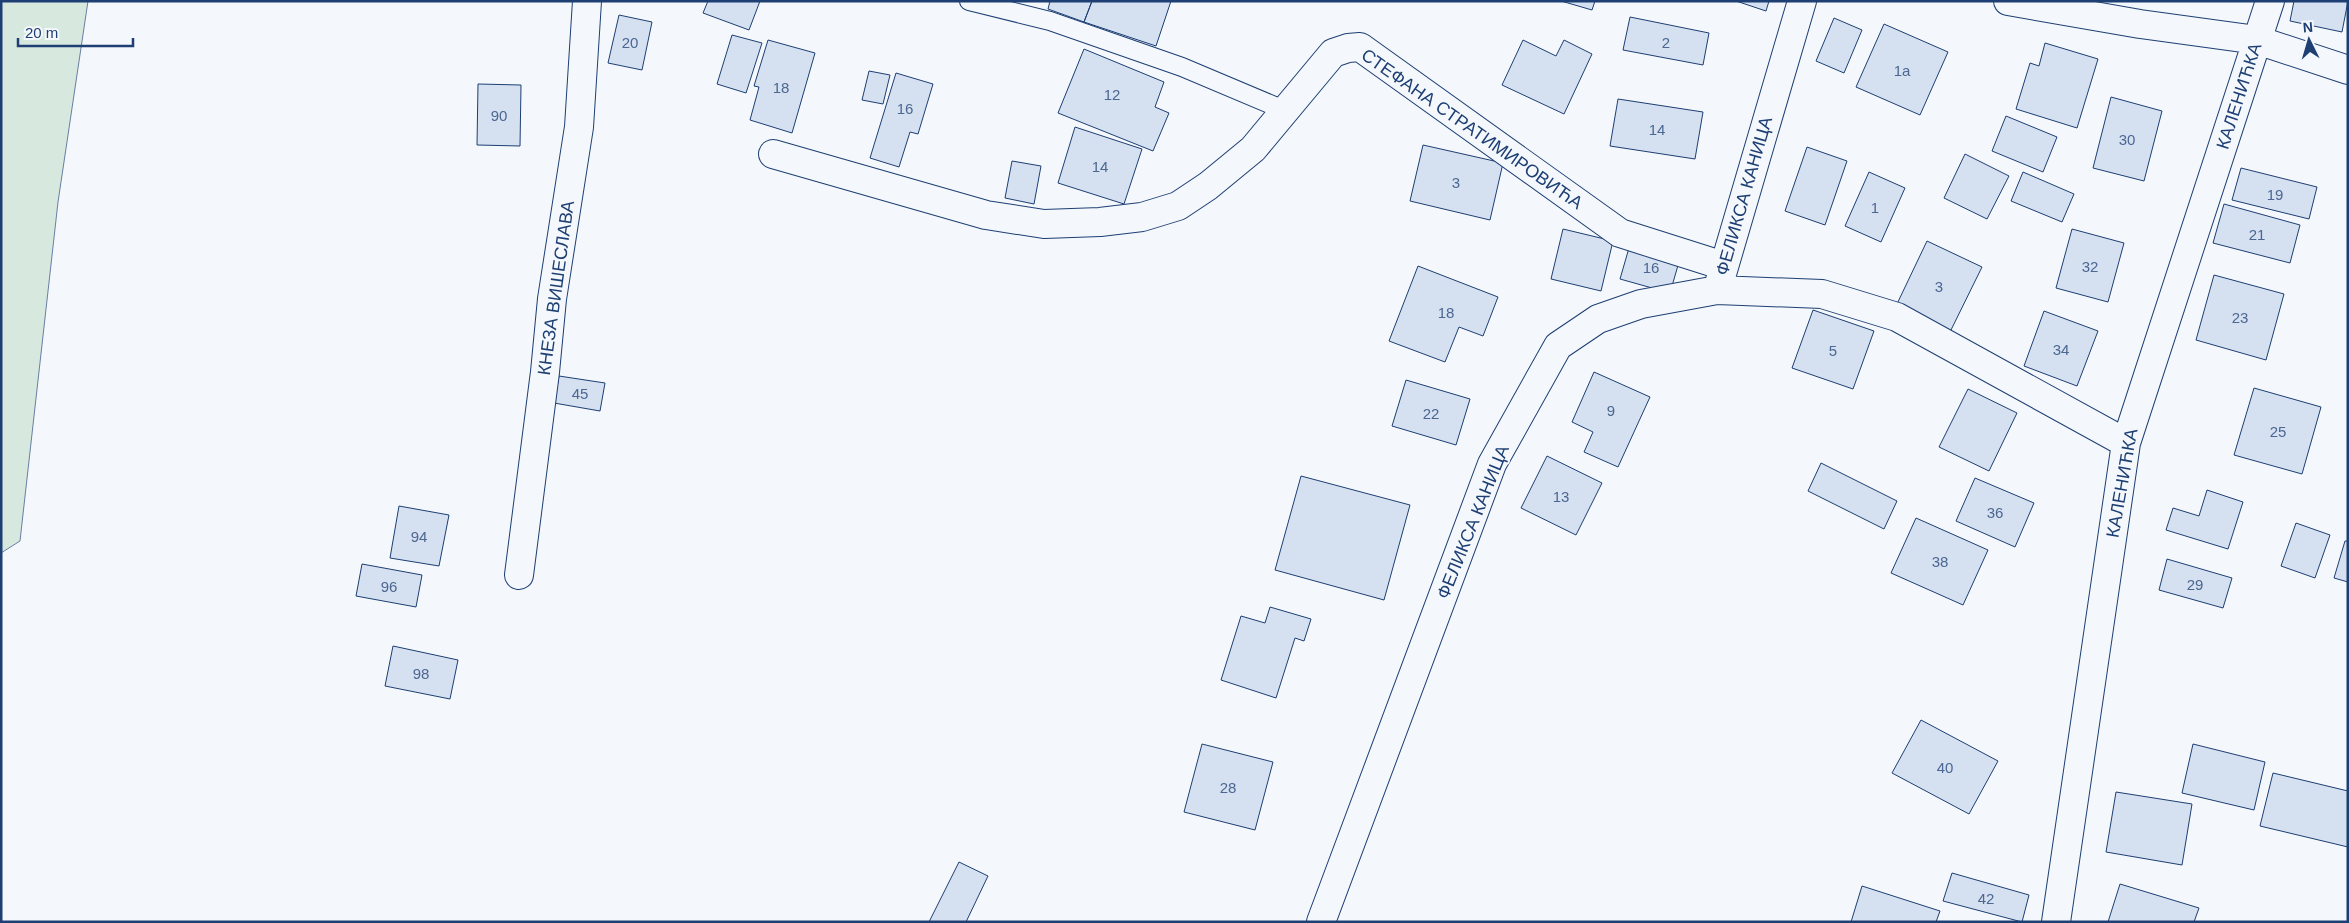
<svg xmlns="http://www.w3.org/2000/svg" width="2349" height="923" font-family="Helvetica,sans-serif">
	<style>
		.green { fill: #d7e8df; stroke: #687fa3 }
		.building { fill: #d5e0f0; stroke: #1d3f73 }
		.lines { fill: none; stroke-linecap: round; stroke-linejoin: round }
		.lane-casing { stroke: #1d3f73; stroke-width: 20 }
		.street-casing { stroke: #1d3f73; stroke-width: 30 }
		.lane { stroke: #f4f7fb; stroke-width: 18 }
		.street { stroke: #f4f7fb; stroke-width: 28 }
		.labels { text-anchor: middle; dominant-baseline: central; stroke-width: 4; stroke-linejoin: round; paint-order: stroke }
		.number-label { font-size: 15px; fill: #4b6792 }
		.street-label { font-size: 18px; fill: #1d3f73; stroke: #f4f7fb }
	</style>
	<rect width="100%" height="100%" fill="#f4f7fb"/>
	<path class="green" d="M1,1H88L58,202L20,541L1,553Z"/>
	<path class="building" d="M708,1H760L749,30L703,13Z
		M1050,1H1092L1084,22L1048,9Z
		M1092,1H1171L1156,46L1084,22Z
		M1561,1H1595L1592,10Z
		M1736,1H1769L1766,11Z
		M2294,1H2348L2342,32L2290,21Z
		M619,15L652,22L642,70L608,63Z
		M1630,17L1709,33L1703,65L1623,50Z
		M1834,18L1862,30L1844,73L1816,61Z
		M1884,24L1948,52L1920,115L1856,87Z
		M732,35L762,43L746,93L717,84Z
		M768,40L815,53L792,133L750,120L759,87L754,86Z
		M1523,40L1556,56L1564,40L1592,54L1564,114L1502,85Z
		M2045,43L2098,59L2077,128L2016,109L2030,63L2039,66Z
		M1084,49L1164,82L1155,107L1169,113L1153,151L1058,113Z
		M869,71L890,75L883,104L862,100Z
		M896,73L933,84L918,134L910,132L899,167L870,158Z
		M478,84L521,85L520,146L477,145Z
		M2111,97L2162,111L2144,181L2093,168Z
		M1618,99L1703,112L1695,159L1610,146Z
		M2006,116L2057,137L2043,172L1992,151Z
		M1075,127L1142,149L1124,204L1058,183Z
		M1423,145L1503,163L1490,220L1410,201Z
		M1807,147L1847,161L1825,225L1785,211Z
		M1965,154L2009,176L1987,219L1944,198Z
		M1012,161L1041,166L1034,204L1005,198Z
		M2241,168L2317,187L2309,219L2232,200Z
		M1869,172L1905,188L1881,242L1845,226Z
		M2023,172L2074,194L2062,222L2011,201Z
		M2224,204L2300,225L2290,263L2213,243Z
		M1563,229L1613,241L1601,291L1551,279Z
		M2072,229L2124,243L2108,302L2056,288Z
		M1631,241L1681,255L1670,293L1620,279Z
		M1927,241L1982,267L1950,332L1896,306Z
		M1418,266L1498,297L1483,336L1459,327L1445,362L1389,341Z
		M2214,275L2284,294L2266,360L2196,340Z
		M1813,310L1874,331L1853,389L1792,368Z
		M2044,311L2098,331L2077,386L2024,366Z
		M1594,372L1650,397L1618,467L1584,452L1593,432L1572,422Z
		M559,376L605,383L600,411L554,403Z
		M1406,380L1470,399L1456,445L1392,426Z
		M2254,388L2321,407L2302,474L2234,455Z
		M1968,389L2017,413L1989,471L1939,447Z
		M1547,456L1602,483L1576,535L1521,508Z
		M1821,463L1897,501L1884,529L1808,491Z
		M1301,476L1410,505L1384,600L1275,570Z
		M1975,478L2034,503L2015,547L1956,521Z
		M2207,490L2243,502L2228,549L2166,530L2173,508L2199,516Z
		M399,506L449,515L439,566L390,558Z
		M1916,518L1988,550L1963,605L1891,573Z
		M2296,523L2330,535L2315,578L2281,566Z
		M2345,541H2348V582L2334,578Z
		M2167,559L2232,578L2223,608L2159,590Z
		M362,564L422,575L416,607L356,596Z
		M1270,607L1311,619L1304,641L1295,638L1276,698L1221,680L1241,616L1265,623Z
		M393,646L458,660L450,699L385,686Z
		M1921,720L1998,761L1969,814L1892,773Z
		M1202,744L1273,762L1255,830L1184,812Z
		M2193,744L2265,762L2254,810L2182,793Z
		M2273,773L2348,791V847L2260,826Z
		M2116,792L2192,804L2182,865L2106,852Z
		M959,862L988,876L966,922H929Z
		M1952,873L2029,895L2022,922L1943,901Z
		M2120,884L2199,908L2194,922H2108Z
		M1862,886L1940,911L1936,922H1851Z"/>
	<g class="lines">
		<g class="lane-casing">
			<path id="lane" d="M969,1L1050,21L1182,67L1284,110"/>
		</g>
		<g class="street-casing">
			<path id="street" d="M2008,1L2140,24L2257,40L2348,70
				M773,154L986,215L1044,224L1100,222L1142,217L1178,206L1208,186L1253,149L1333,53L1348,48L1360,47L1620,233L1724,266
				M1719,284L1802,1
				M519,575L545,372L552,299L579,127L587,1
				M1321,922L1492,464L1558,346L1598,319L1641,304L1717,290L1822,294L1897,317L2126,443
				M2056,922L2126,443L2270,1"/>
		</g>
		<use href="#lane" class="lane"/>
		<use href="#street" class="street"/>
	</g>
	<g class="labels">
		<g class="number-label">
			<text x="630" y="42">20</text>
			<text x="1666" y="42">2</text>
			<text x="1902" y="70">1a</text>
			<text x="781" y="87">18</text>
			<text x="1112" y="94">12</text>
			<text x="905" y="108">16</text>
			<text x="499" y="115">90</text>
			<text x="1657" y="129">14</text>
			<text x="2127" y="139">30</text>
			<text x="1100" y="166">14</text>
			<text x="1456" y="182">3</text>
			<text x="2275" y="194">19</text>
			<text x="1875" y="207">1</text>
			<text x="2257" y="234">21</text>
			<text x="2090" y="266">32</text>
			<text x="1651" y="267">16</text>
			<text x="1939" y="286">3</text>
			<text x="1446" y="312">18</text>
			<text x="2240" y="317">23</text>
			<text x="2061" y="349">34</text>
			<text x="1833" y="350">5</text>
			<text x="580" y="393">45</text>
			<text x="1611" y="410">9</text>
			<text x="1431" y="413">22</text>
			<text x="2278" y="431">25</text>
			<text x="1561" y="496">13</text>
			<text x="1995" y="512">36</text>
			<text x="419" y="536">94</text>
			<text x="1940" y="561">38</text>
			<text x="2195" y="584">29</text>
			<text x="389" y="586">96</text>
			<text x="421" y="673">98</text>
			<text x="1945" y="767">40</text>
			<text x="1228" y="787">28</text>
			<text x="1986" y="898">42</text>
		</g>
		<g class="street-label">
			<text transform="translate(2239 96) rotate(-72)">КАЛЕНИЋКА</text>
			<text transform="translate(1472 129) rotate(35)">СТЕФАНА СТРАТИМИРОВИЋА</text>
			<text transform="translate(1744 196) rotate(-74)">ФЕЛИКСА КАНИЦА</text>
			<text transform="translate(556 288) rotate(-82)">КНЕЗА ВИШЕСЛАВА</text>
			<text transform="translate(2122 483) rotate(-80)">КАЛЕНИЋКА</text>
			<text transform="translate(1473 522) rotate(-68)">ФЕЛИКСА КАНИЦА</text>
		</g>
	</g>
	<rect width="2349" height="923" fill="none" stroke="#1d3f73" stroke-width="5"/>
	<g transform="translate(2309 40) rotate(355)" stroke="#f4f7fb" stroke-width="4" paint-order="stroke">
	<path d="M0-4L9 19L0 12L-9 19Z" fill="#1d3f73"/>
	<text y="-8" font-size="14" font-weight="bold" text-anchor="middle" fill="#1d3f73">N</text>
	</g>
	<path d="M18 38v8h115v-8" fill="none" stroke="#1d3f73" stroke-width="2.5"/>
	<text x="25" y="38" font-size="15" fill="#1d3f73" stroke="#f4f7fb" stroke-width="4" paint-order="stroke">20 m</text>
</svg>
